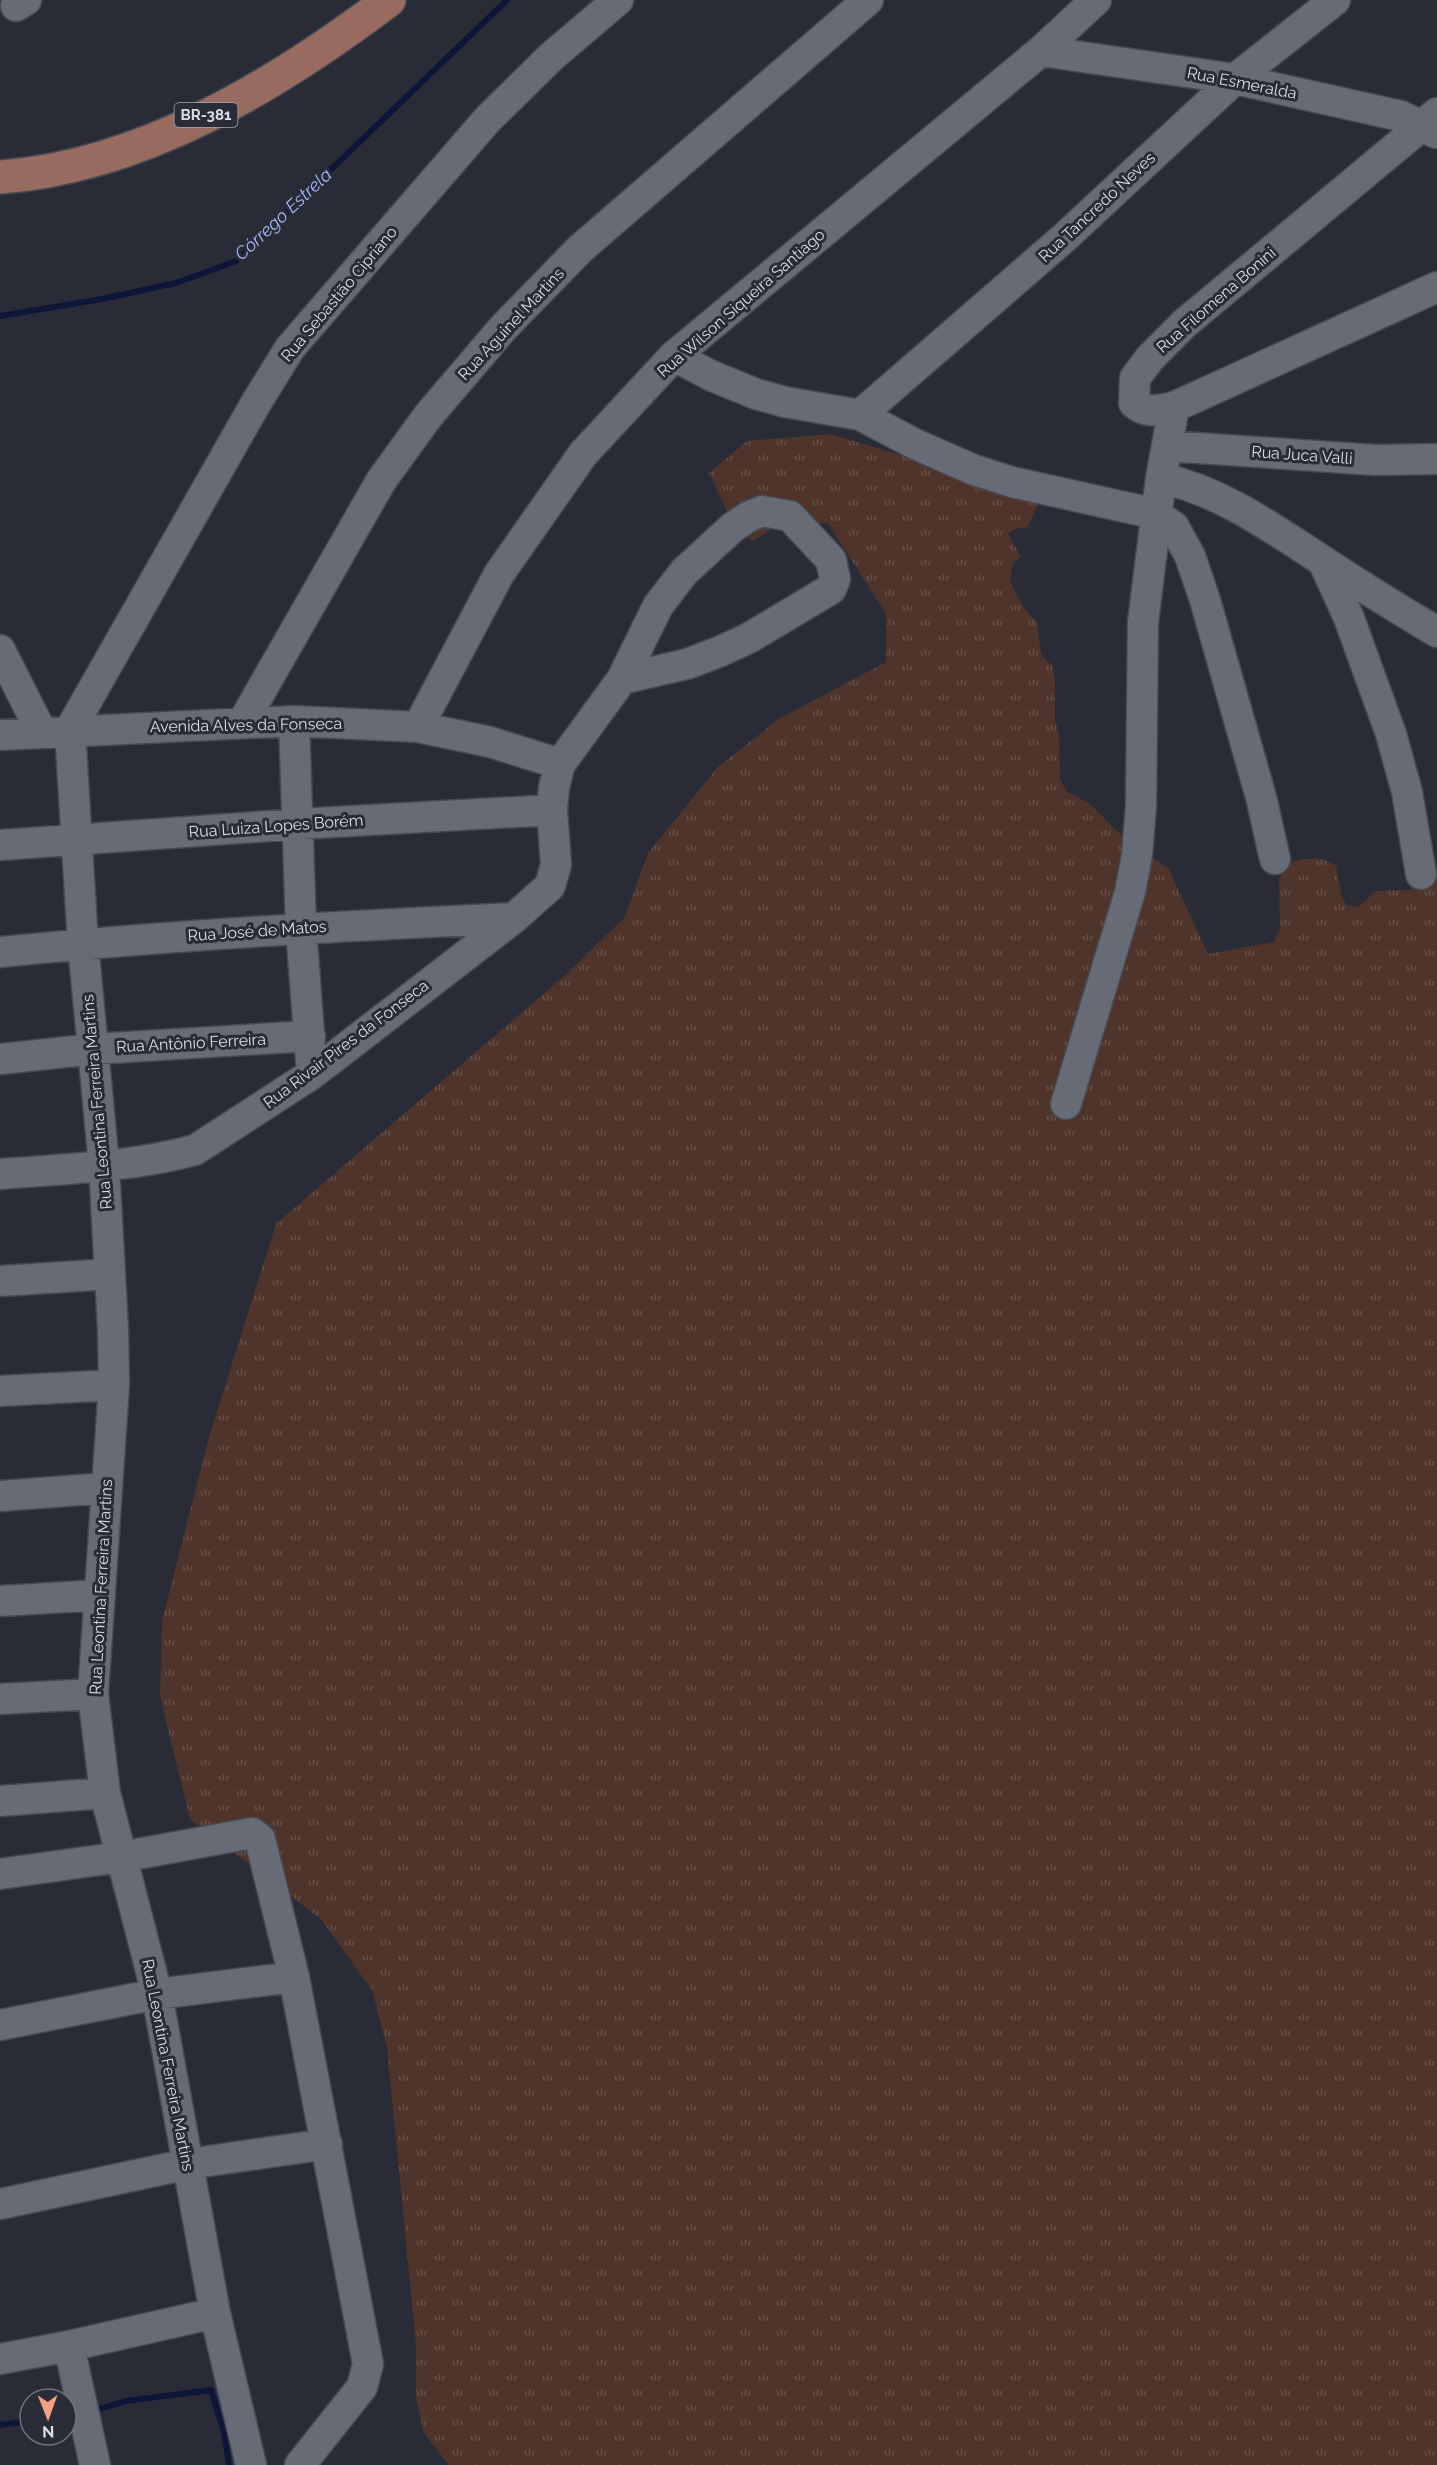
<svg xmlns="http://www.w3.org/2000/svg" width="1437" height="2465" font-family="Raleway,sans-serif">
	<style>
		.grass { fill: url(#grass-tufts) }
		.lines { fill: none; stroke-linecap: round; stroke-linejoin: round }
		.stream { stroke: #0d1638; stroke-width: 6 }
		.minor-casing { stroke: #464950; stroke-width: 33 }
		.major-casing { stroke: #464950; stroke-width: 36 }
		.minor { stroke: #676b76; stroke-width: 30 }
		.major { stroke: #976b60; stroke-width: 33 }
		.labels { text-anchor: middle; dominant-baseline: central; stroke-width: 6; stroke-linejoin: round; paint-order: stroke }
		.shield { fill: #292c36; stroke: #a6a8af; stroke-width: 1.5 }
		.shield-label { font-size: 15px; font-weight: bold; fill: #dbdde3 }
		.street-label { font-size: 16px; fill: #dbdde3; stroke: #292c36 }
		.water-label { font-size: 18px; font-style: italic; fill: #a4bcfd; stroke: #292c36 }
	</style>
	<defs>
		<pattern id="grass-tufts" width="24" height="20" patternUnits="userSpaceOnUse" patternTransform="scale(1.5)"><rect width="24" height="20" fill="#4f342b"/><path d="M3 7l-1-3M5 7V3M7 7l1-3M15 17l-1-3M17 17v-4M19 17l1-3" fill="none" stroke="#68514a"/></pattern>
	</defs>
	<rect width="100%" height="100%" fill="#292c36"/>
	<path class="grass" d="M830,434L964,474L1043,493L1028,527L1014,529L1008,534L1021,557L1013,562L1010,581L1023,607L1037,623L1041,654L1052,666L1055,679V720L1059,736L1060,779L1067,792L1089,803L1127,841L1168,868L1208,954L1274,942L1280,929L1279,879L1288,864C1304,858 1322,855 1336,866L1341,894L1346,905L1358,907L1376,891L1409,890L1427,882L1437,865V2465H449L424,2433L416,2399V2344L387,2048L372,1990L321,1919L190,1819L160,1696L162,1621L209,1437L276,1224L564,976L625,917L648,853L718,767L779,719L886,662V614L828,523L780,524L752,541L728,513L709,473L747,441Z"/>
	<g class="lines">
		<path class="stream" d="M0,316L102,299L176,283L236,261L507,0
			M96,2410L126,2401L211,2390L224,2432L229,2465
			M66,2415H67
			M0,2425L30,2421"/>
		<g class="minor-casing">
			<path id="minor" d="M16,6L26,0
				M1041,51L1235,79L1401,116L1436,133
				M1437,113L1185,323L1150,358L1135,378L1134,403C1146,414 1159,410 1174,407L1437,287
				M674,356L712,376L756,394L785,402L860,415L915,444L974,470L1012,482L1156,514L1174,527L1190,556L1205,600L1261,797L1275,859
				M860,415L1065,237L1235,79L1335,0
				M1168,446L1375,460L1437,459
				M1161,478C1220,491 1269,526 1320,559C1358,584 1398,609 1437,632
				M1323,561L1349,618L1391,734L1407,792L1421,874
				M0,650L41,731
				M294,721L301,928L312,1074
				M243,722L381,481L428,416L503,328L580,249L868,0
				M418,727L499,574L583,454L674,356L1041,51L1096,0
				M0,735L294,721L418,727L490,742L560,764
				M0,845L298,824L552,810
				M0,952C171,935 342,926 514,918
				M0,1059L94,1049L310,1036
				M1066,1104L1130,892L1137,855L1141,806L1143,622L1161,478L1174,407
				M0,1174C65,1169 132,1167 195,1150L312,1074L514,918L550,886L556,865L552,810L554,787L560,764L622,679L658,606L684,572L733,527L748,517L762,511L790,516L831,560L835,579L831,589L749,638L721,651L687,664L622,679
				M0,1281L110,1274
				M0,1391L114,1385
				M0,1496L106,1488
				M0,1601L100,1595
				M0,1699L93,1694
				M0,1801L105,1793
				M0,1874L121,1857L252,1833L260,1839L294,1977L368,2364L362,2387L300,2465
				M0,2025L157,1994L294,1977
				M0,2204L188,2164L327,2144
				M69,2346L95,2465
				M0,2359L69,2346L215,2313
				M251,2465L215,2313L157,1994L105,1793L93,1694L114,1385L113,1329L104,1165L83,944L70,730L256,403L290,348L487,120L551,57L618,0"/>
		</g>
		<g class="major-casing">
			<path id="major" d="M0,177C142,167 278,84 389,0"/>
		</g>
		<use href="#minor" class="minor"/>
		<use href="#major" class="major"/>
	</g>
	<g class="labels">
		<rect class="shield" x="174.5" y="103" width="63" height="24" rx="4.5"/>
		<g class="shield-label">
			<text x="206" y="115">BR-381</text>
		</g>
		<g class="street-label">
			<text transform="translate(1242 83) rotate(11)">Rua Esmeralda</text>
			<text transform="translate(1097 207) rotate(-43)">Rua Tancredo Neves</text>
			<text transform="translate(339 294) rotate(-50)">Rua Sebastião Cipriano</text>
			<text transform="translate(1216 300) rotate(-41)">Rua Filomena Bonini</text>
			<text transform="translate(741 303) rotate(-41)">Rua Wilson Siqueira Santiago</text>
			<text transform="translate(511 324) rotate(-47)">Rua Aguinel Martins</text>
			<text transform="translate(1302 455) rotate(4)">Rua Juca Valli</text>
			<text transform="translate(246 725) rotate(-1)">Avenida Alves da Fonseca</text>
			<text transform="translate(276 826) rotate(-4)">Rua Luiza Lopes Borém</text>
			<text transform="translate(257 931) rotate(-4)">Rua José de Matos</text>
			<text transform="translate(191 1043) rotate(-3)">Rua Antônio Ferreira</text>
			<text transform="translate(346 1044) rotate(-37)">Rua Rivair Pires da Fonseca</text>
			<text transform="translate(97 1102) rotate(-95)">Rua Leontina Ferreira Martins</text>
			<text transform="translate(101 1587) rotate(-87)">Rua Leontina Ferreira Martins</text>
			<text transform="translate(168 2065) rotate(79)">Rua Leontina Ferreira Martins</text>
		</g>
		<g class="water-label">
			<text transform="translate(283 214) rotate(-43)">Córrego Estrela</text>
		</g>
	</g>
	<g transform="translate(48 2417) rotate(179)"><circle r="28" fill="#292c36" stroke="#70737b" stroke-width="1.5"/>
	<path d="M0-4.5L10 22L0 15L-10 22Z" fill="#f39f83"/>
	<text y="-9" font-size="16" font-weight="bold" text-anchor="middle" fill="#dbdde3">N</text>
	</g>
</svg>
